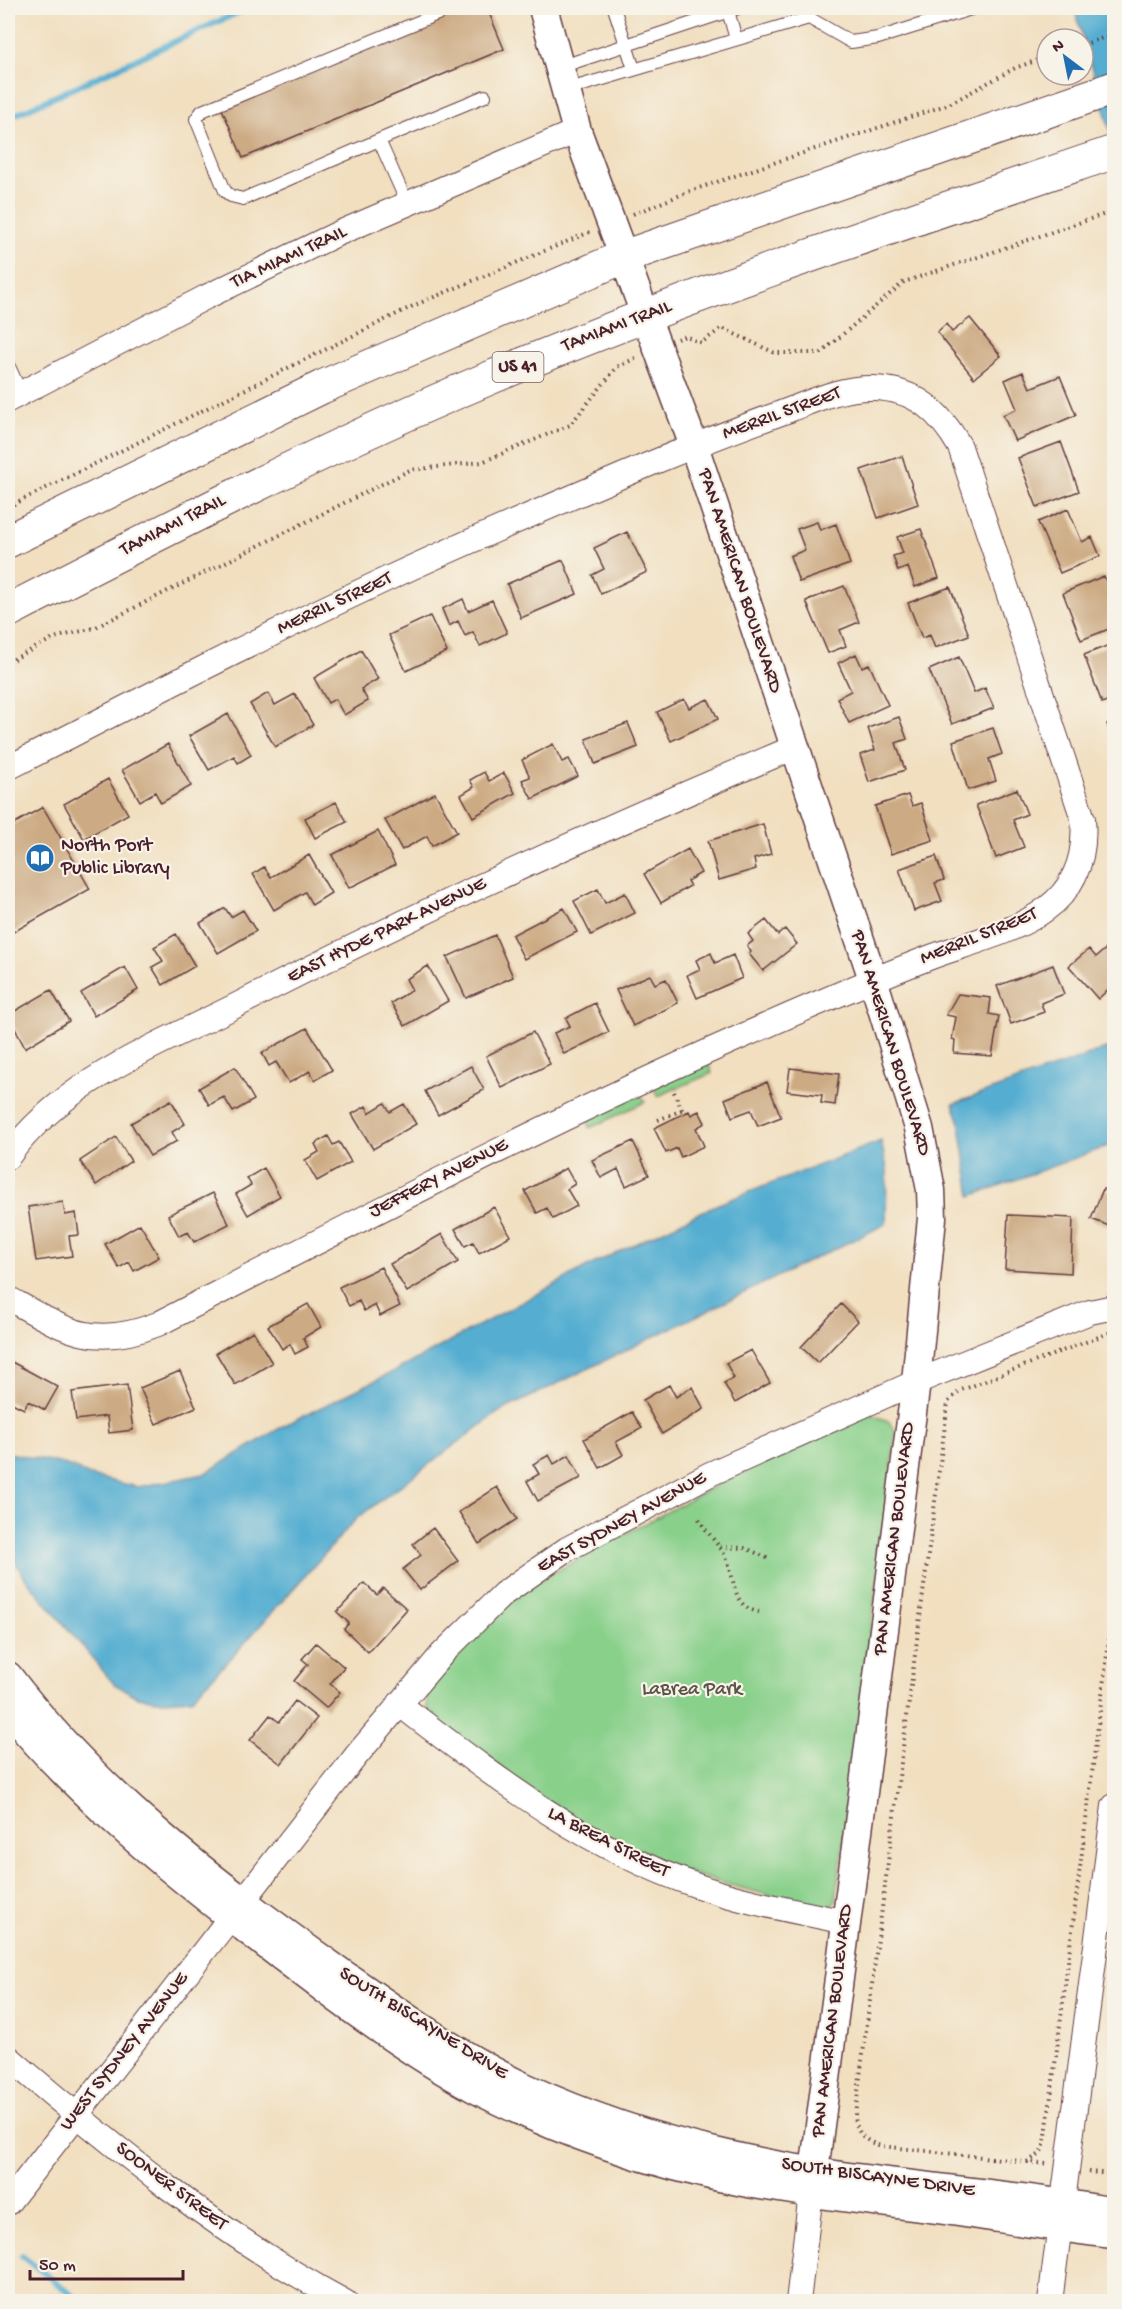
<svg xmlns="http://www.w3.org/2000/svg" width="1122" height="2309" font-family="'Gochi Hand',sans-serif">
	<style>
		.green { fill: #89d08b; stroke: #6a785b; stroke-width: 1.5 }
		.water { fill: #54aed1; stroke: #4f667e; stroke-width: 1.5 }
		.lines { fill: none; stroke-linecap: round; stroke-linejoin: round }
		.stream { stroke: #54aed1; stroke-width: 6 }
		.building { fill: #ccaa83 }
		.service-casing { stroke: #633c41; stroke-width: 14 }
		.minor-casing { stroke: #633c41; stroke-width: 26 }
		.tertiary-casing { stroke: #633c41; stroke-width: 31 }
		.primary-casing { stroke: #633c41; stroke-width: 35 }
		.path { stroke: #633c41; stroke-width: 4; stroke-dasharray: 1.5 4.5; stroke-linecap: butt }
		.service { stroke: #fff; stroke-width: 12 }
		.minor { stroke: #fff; stroke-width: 24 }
		.tertiary { stroke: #fff; stroke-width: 28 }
		.primary { stroke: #fff; stroke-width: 33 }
		.labels { text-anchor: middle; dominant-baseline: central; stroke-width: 4.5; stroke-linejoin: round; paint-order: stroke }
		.shield { fill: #f7f3e8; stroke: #7e5f64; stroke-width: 1.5 }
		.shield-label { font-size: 18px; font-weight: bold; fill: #4a1f2b }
		.street-label { font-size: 20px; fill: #4a1f2b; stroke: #f7f3e8 }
		.poi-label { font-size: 20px; fill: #4a1f2b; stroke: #f7f3e8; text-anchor: start }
		.park-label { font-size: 20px; fill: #5d5448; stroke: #f7f3e8 }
	</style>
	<rect width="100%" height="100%" fill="#f7f3e8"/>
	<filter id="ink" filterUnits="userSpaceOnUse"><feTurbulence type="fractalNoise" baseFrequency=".0167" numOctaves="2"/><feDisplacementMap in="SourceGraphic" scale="12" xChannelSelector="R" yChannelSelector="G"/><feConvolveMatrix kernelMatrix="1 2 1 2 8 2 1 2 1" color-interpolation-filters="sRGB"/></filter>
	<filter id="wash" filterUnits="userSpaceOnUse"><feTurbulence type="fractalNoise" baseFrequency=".008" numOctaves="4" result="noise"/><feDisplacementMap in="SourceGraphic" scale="24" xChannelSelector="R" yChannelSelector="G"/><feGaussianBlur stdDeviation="1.35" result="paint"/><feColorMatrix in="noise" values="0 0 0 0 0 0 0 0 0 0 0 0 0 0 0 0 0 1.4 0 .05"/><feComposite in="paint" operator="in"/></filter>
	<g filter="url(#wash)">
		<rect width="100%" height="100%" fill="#f1dfc0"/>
		<path class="green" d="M708,1063L712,1073L658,1096L653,1087Z
			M640,1093L645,1102L590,1128L587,1118Z
			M870,1414L888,1421L896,1431L836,1900L830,1906L819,1907C756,1892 691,1878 632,1851C559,1817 496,1764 432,1716L427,1708L426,1688L507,1604L538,1581L743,1471Z"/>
		<path class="water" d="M1074,8H1114V143Z
			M1114,1046V1144L971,1196L959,1120L953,1104Z
			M881,1141L887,1169L886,1224L499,1412L356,1519L232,1657L191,1699L163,1701L138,1697L114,1684L25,1578L8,1550V1453L64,1464L90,1476L138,1487L204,1474L285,1425L395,1371L591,1265L716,1205Z"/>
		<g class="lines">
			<path class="stream" d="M8,118L248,8
				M22,2256L81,2302"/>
		</g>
		<g id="blocks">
			<path class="building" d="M465,8H487L504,49L243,158L222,109Z
				M970,318L1001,356L974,378L937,332L946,324L952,332Z
				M1023,372L1030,388L1060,376L1076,415L1015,441L1003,415L1017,409L1005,380Z
				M1061,442L1079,491L1037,507L1018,458Z
				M902,456L918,504L878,518L861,470Z
				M1068,509L1082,542L1092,537L1100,556L1060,573L1038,522Z
				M817,522L820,530L836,524L850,564L799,582L790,556L805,550L797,529Z
				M921,529L939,578L915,587L908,567L898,571L893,556L903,553L897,537Z
				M627,532L647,572L601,594L592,575L604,569L594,548Z
				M563,560L577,594L521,618L507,584Z
				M1104,576L1114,602V627L1081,640L1063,593Z
				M844,586L859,622L840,630L846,646L828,653L806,601Z
				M950,587L969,635L935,648L930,635L922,638L908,603Z
				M463,599L468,611L492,600L507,633L480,646L473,632L465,636L458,621L449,626L442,609Z
				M430,616L447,652L406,671L389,635Z
				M1114,643V698L1102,703L1084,655Z
				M361,650L378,679L361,689L368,701L344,715L335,699L328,703L314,678Z
				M856,654L862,667L869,664L888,705L849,723L837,698L851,691L838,663Z
				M959,657L974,693L985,688L994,708L952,724L929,670Z
				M268,693L275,705L295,694L313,725L275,747L250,704Z
				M684,699L689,708L708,699L718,719L671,741L657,712Z
				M228,714L251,755L238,763L234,756L209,770L189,736Z
				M899,717L907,739L896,743L905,770L869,782L860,755L875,750L868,728Z
				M1114,721V742L1107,724Z
				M628,723L638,747L595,764L586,739Z
				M993,728L1002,754L989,759L996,781L968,790L953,741Z
				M168,744L191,786L161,803L155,792L140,801L122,770Z
				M553,744L562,762L569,759L578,776L532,799L522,780L530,777L522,760Z
				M484,772L489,781L504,773L515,793L473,817L461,795L474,787L470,780Z
				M108,779L128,814L84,839L64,804Z
				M1017,789L1027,814L1013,820L1024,847L996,858L976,805Z
				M435,793L457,832L432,846L427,836L402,850L385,820Z
				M908,795L912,806L921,803L933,840L891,854L875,806Z
				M336,802L347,822L315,838L305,818Z
				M43,807L90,889L8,935V827Z
				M763,824L771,854L754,859L756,869L719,880L708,841Z
				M378,831L395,865L349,888L332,855Z
				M688,849L701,873L687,881L690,886L661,903L644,874Z
				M309,855L331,893L312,905L305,892L274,910L253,874L264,867L271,877Z
				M936,856L944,880L935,883L942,901L914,911L899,869Z
				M598,889L605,903L625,893L635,913L591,935L574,901Z
				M225,908L231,917L243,910L256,931L218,953L200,923Z
				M564,908L577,932L524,959L512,935Z
				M766,920L778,935L785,929L797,944L763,971L749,954L751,952L747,946L753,941L748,934Z
				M176,934L195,966L163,985L152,967L163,961L154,947Z
				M495,935L513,977L466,998L447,957Z
				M1114,942V984L1098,999L1069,966L1089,949L1096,957Z
				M711,953L715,963L733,955L742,978L697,998L687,975L700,969L696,960Z
				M1053,965L1064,994L1041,1003L1044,1012L1011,1024L997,986Z
				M428,966L448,1001L405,1026L391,1003L412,990L406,979Z
				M125,967L138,990L94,1016L81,993Z
				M650,975L655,984L666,979L678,1003L633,1026L616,990Z
				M51,990L69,1021L25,1048L8,1015Z
				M958,994L991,998L989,1014L999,1016L992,1056L954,1053L955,1040L952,1039L956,1017L946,1015Z
				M595,1003L609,1032L564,1054L554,1033L570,1026L566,1018Z
				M307,1028L332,1070L315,1080L310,1071L289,1083L276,1062L269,1066L262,1053Z
				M533,1032L550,1064L502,1088L486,1056Z
				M471,1066L484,1090L438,1115L425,1091Z
				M235,1067L254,1100L233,1112L224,1097L209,1105L199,1088Z
				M790,1068L839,1074L835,1105L821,1103L822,1095L787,1091Z
				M767,1082L781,1117L758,1126L751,1110L732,1117L725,1099Z
				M171,1100L185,1124L172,1132L177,1141L150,1156L131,1123Z
				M385,1103L390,1112L404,1104L416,1124L373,1149L352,1114L366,1106L369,1113Z
				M689,1111L691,1115L699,1111L705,1123L696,1128L704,1146L681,1157L677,1148L666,1153L654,1128Z
				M328,1136L333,1145L339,1142L351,1162L317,1181L305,1160L319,1152L315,1144Z
				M116,1137L131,1161L96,1185L80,1161Z
				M633,1141L649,1175L626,1186L618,1169L601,1178L592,1160Z
				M264,1168L280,1196L248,1215L236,1194L251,1185L247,1178Z
				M566,1168L575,1184L567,1189L577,1206L553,1219L547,1208L537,1213L525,1191Z
				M1103,1189L1114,1193V1228L1091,1219Z
				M213,1193L229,1224L194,1242L188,1232L179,1236L168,1215Z
				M63,1202L65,1215L76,1213L79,1235L69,1236L72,1256L36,1261L28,1207Z
				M494,1207L510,1236L479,1253L473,1242L465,1246L455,1229Z
				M1008,1215L1073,1218L1071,1273L1005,1269Z
				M140,1224L159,1257L134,1271L129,1262L119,1268L105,1244Z
				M442,1234L458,1262L407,1292L390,1264Z
				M381,1267L400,1306L380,1316L375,1305L364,1311L359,1301L349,1306L339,1287Z
				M308,1304L321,1327L303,1338L308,1347L295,1354L290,1344L282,1349L268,1326Z
				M841,1304L858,1321L818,1363L801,1347Z
				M253,1331L272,1363L235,1385L216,1353Z
				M751,1350L770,1383L735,1403L724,1383L734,1378L726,1363Z
				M10,1361L58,1387L45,1410L28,1401L24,1409L8,1401Z
				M180,1371L196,1407L156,1424L140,1388Z
				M127,1385L133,1430L109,1433L107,1416L76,1420L72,1392Z
				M669,1385L676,1397L692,1387L704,1409L662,1434L643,1400Z
				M632,1412L642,1428L616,1442L623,1455L600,1468L584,1439Z
				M549,1455L554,1464L569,1455L581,1478L538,1501L527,1481L539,1474L533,1464Z
				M497,1487L517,1519L479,1544L459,1512Z
				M433,1528L458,1561L420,1590L403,1569L421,1555L413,1544Z
				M364,1583L377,1595L383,1588L407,1609L368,1652L344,1629L349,1623L337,1612Z
				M316,1643L344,1667L330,1684L340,1692L326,1708L294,1681L308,1664L302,1659Z
				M295,1701L317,1718L281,1764L250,1740L270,1715L279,1722Z"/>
		</g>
	</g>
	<g filter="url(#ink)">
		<use href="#blocks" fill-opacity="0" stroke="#633c41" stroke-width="1.5"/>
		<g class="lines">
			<g class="service-casing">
				<path id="service" d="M614,8L634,69
					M728,11L736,39
					M809,18L851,42L878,38L974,8
					M560,67L738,8
					M566,90L809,18L805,8
					M379,140L485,96
					M407,203L379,140L243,199L231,196L225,191L196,119L202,111L452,8
					M8,364L21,393"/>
			</g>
			<g class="minor-casing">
				<path id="minor" d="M8,400L206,297L337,234L577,131
					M8,768C134,703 260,638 389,578C477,537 567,499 657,461C698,444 740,428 781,413C811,402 840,387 873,388C916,389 940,412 960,447L1083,819C1086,855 1076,887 1046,909C1016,932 966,944 931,957C868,981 806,1008 745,1035C545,1123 352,1224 158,1324C92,1350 65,1330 8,1298
					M8,1157C63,1079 164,1043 247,1000C426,908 608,826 793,748
					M399,1704C495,1777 583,1847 698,1886C746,1903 796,1911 845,1922
					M8,2057C113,2147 222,2236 345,2302
					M8,2203L356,1756L443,1653L503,1594L567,1549L710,1474L916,1382L1090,1312L1114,1307
					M798,2302L813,2176
					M1050,2302L1114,1806"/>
			</g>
			<g class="tertiary-casing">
				<path id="tertiary" d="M543,8L577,131L694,446L873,979L919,1128L931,1190L932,1218L916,1382L814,2172
					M8,1676C97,1794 219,1887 340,1972C399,2013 459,2056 524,2087C587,2116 656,2139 723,2154C852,2185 985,2188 1114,2212
					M8,1710C78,1795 163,1865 250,1932C323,1988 394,2044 474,2088C557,2132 652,2164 743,2182C808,2194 873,2201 938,2209C997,2217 1056,2228 1114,2234"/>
			</g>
			<g class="primary-casing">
				<path id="primary" d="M8,541L322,387L623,257L1114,88
					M8,611C165,530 322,449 485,380C691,293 903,223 1114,152"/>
			</g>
			<path class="path" d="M1083,45L1114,34
				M633,214L693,190L949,104L1015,68L1047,57
				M677,339L685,336L701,343L722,328L775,353H821L904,282L1114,211
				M8,507L415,305L590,232
				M8,662L54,638L94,628L410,470L482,462L570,425L617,367L638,357
				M674,1092L684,1114
				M658,1120L682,1110
				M699,1519C707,1533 716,1541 724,1554C737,1574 728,1606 759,1612
				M720,1547L746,1548L771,1560
				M1027,2162L1040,2154L1045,2143L1114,1600
				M1046,2164L881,2146C864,2141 856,2133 855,2115L948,1402L959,1391L1114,1331
				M1088,2172L1114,2174"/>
			<use href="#service" class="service"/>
			<use href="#minor" class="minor"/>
			<use href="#tertiary" class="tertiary"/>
			<use href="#primary" class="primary"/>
		</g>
	</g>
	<defs>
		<g id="library-disc" transform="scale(1.5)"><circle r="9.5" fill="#1f6fb2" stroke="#f7f3e8"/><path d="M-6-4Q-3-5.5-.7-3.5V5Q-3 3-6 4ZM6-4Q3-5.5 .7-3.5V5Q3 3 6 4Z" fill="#fff"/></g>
	</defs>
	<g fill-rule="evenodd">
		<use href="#library-disc" x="40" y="858"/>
	</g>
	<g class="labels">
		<rect class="shield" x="492.5" y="352" width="51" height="30" rx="4.5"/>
		<g class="shield-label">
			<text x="518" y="367">US 41</text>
		</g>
		<g class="street-label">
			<text transform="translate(289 258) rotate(-25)">TIA MIAMI TRAIL</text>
			<text transform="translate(617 327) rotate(-21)">TAMIAMI TRAIL</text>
			<text transform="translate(782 414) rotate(-20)">MERRIL STREET</text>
			<text transform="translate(173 526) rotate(-27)">TAMIAMI TRAIL</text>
			<text transform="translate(739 581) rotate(72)">PAN AMERICAN BOULEVARD</text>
			<text transform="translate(335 604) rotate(-25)">MERRIL STREET</text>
			<text transform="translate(387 931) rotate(-26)">EAST HYDE PARK AVENUE</text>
			<text transform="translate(979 937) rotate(-22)">MERRIL STREET</text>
			<text transform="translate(890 1043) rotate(73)">PAN AMERICAN BOULEVARD</text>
			<text transform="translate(439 1179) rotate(-27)">JEFFERY AVENUE</text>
			<text transform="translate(622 1523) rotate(-29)">EAST SYDNEY AVENUE</text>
			<text transform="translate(895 1539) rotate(-83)">PAN AMERICAN BOULEVARD</text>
			<text transform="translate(608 1843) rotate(27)">LA BREA STREET</text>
			<text transform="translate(833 2021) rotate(-83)">PAN AMERICAN BOULEVARD</text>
			<text transform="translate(423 2024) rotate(32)">SOUTH BISCAYNE DRIVE</text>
			<text transform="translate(125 2052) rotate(-52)">WEST SYDNEY AVENUE</text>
			<text transform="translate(878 2178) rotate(8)">SOUTH BISCAYNE DRIVE</text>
			<text transform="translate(171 2187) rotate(37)">SOONER STREET</text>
		</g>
		<g class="poi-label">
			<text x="61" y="846">North Port<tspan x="61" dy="23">Public Library</tspan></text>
		</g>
		<g class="park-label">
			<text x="692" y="1690">LaBrea Park</text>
		</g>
	</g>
	<rect width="1122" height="2309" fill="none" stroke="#f7f3e8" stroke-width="30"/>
	<g transform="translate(1065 57) rotate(328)"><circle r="28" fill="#f7f3e8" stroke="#b29e9c" stroke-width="1.5"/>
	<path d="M0-4.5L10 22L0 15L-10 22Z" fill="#1f6fb2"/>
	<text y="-9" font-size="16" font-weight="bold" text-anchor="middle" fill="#4a1f2b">N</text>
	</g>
	<path d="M30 2270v9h153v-9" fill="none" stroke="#4a1f2b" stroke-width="3"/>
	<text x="39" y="2270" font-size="18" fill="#4a1f2b" stroke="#f7f3e8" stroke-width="4.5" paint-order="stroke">50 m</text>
</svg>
